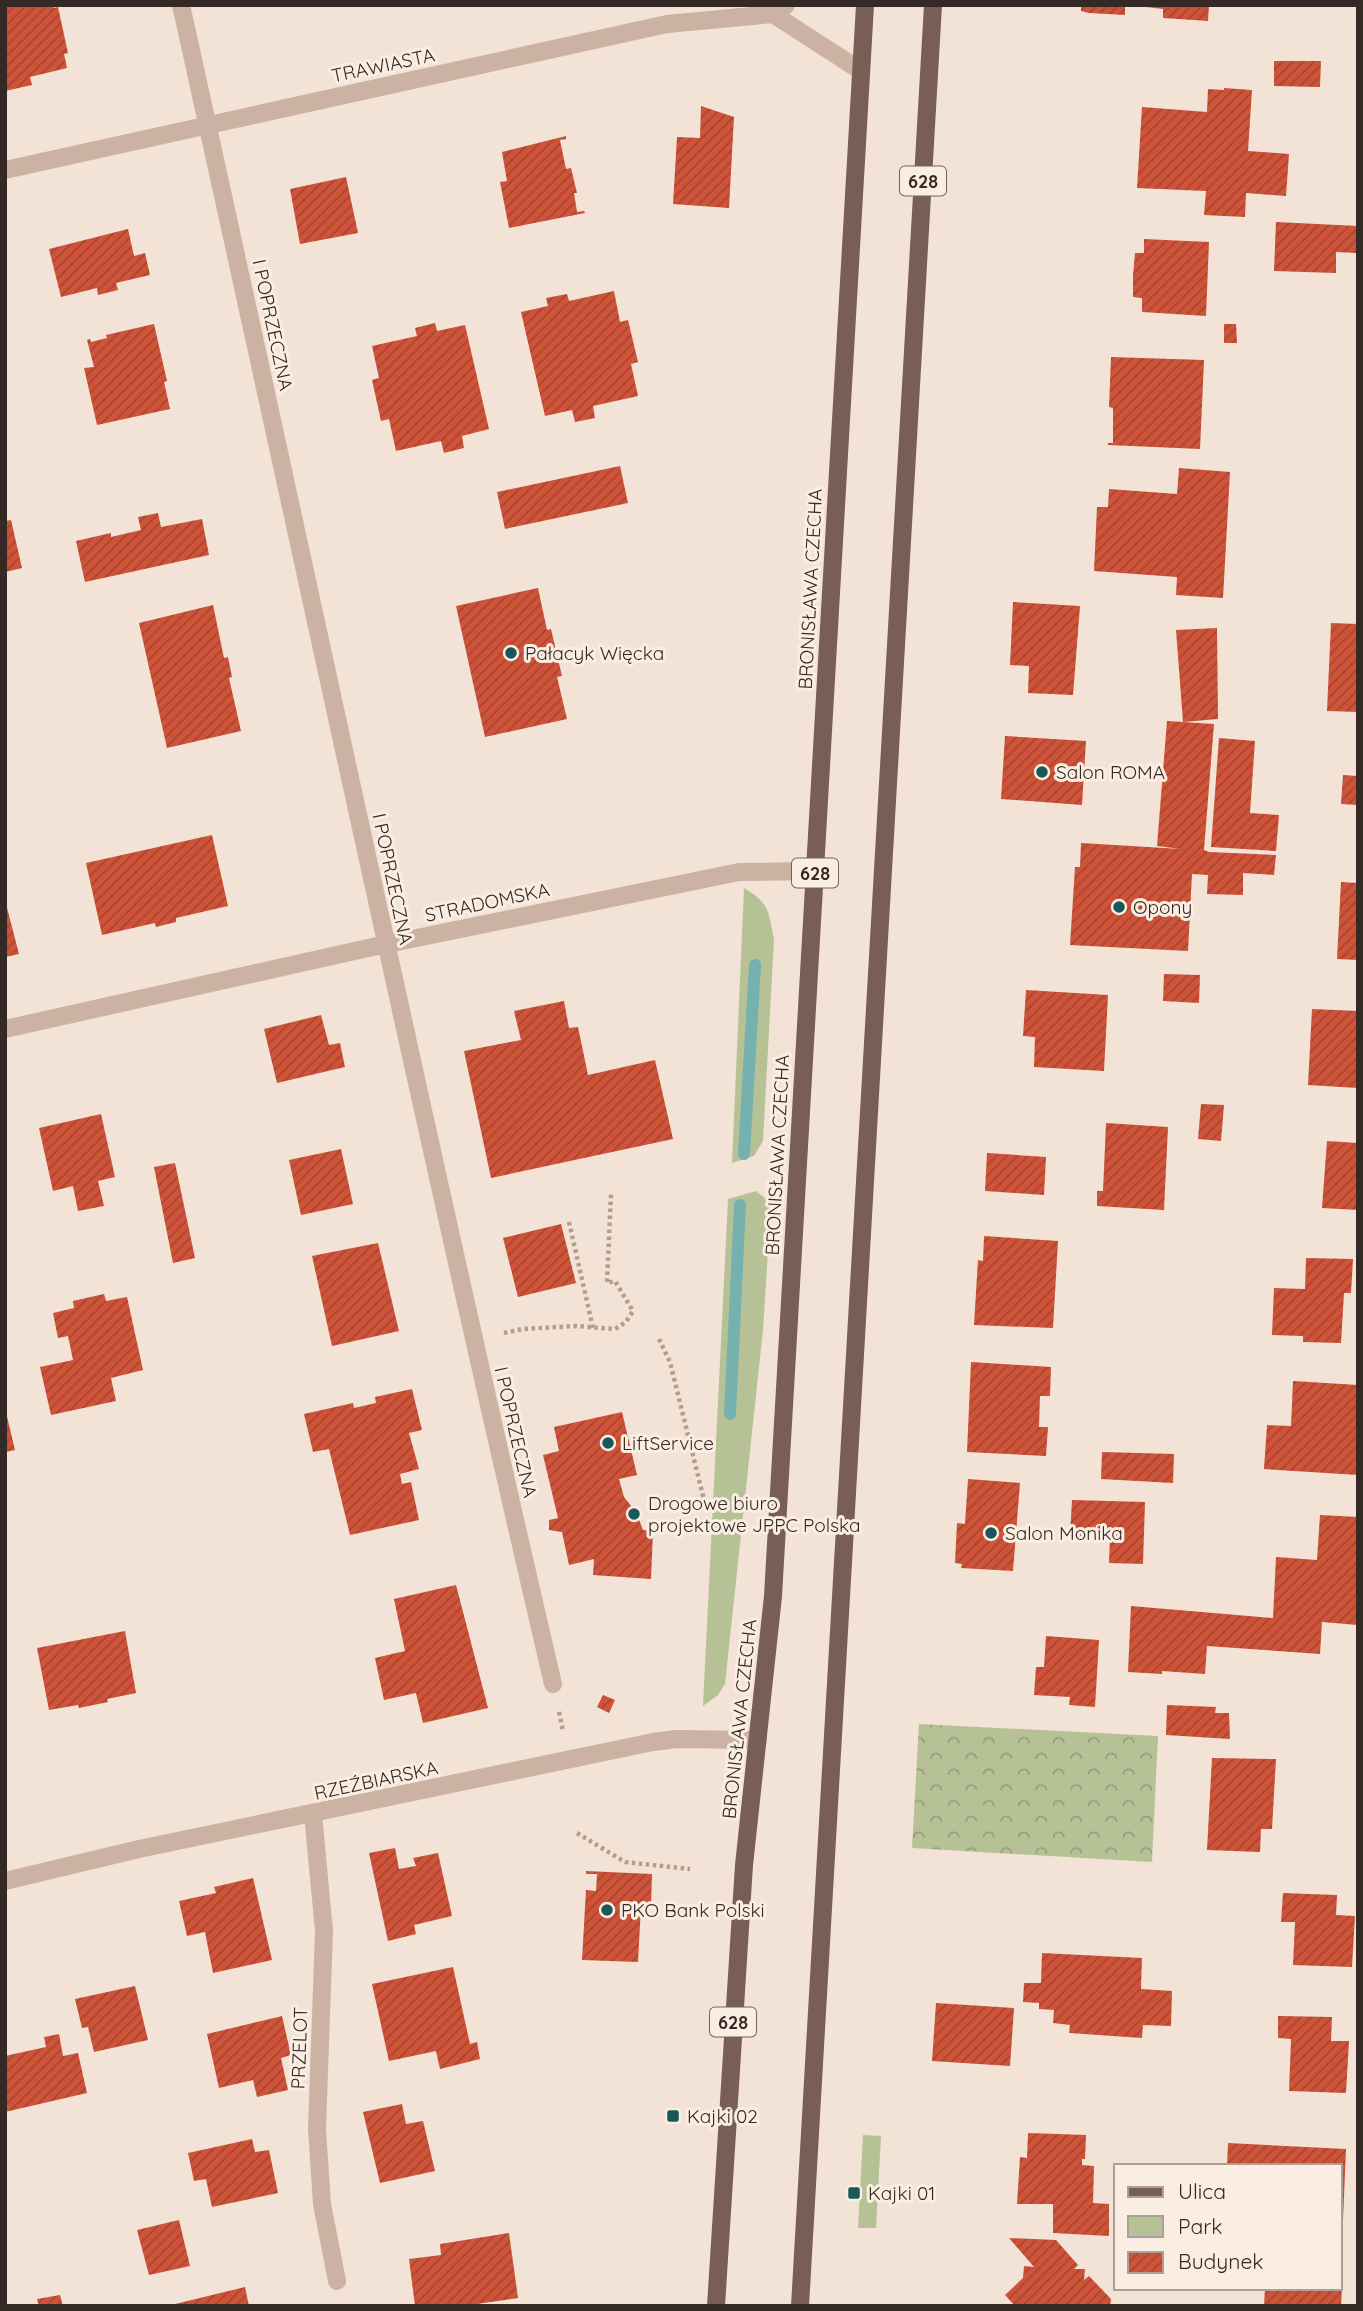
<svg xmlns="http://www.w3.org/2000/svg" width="1363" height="2311" font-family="Quicksand,sans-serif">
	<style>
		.green { fill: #b6c296 }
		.forest { fill: url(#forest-crowns) }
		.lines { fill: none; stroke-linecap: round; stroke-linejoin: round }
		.stream { stroke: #74b1af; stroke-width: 12 }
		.building { fill: url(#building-hatch) }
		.path { stroke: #b79c8c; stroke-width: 4.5; stroke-dasharray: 3.5 3.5; stroke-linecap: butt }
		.street { stroke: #cbb2a2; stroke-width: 18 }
		.primary { stroke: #785e55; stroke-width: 18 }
		.poi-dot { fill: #185858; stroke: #faeee3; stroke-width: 2.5 }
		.labels { text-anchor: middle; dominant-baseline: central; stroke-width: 6; stroke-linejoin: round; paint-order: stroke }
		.shield { fill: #faeee3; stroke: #70645e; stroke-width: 2 }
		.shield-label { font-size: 18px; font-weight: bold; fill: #352925 }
		.street-label { font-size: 19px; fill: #352925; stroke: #faeee3 }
		.poi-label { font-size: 19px; fill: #352925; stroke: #faeee3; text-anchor: start }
	</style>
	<defs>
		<pattern id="forest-crowns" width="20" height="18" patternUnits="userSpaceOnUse" patternTransform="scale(1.75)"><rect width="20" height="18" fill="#b6c296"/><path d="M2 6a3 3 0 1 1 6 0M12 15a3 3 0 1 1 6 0" fill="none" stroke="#959e7a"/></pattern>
		<pattern id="building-hatch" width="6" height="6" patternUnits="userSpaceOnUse" patternTransform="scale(1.75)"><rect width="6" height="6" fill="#ce5339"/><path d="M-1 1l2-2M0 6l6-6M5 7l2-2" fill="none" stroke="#a84530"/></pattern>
	</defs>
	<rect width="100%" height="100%" fill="#f2e3d6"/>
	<path class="green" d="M744,888C770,904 768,910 774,939L763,1141L754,1156L732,1163Z
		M756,1191L771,1203L763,1330L725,1684L718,1695L703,1706L728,1199Z
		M863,2135L881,2136L876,2228H858Z"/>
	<path class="forest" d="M919,1724L1158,1736L1152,1862L912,1848Z"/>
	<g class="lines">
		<path class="stream" d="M744,1154L755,965
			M730,1414L740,1205"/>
	</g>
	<path class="building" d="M5,5H53L54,8L58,7L68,53L64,54L67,68L30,77L32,85L5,91Z
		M1081,5H1125V15L1089,13L1081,11Z
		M1146,5H1209L1208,21L1163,18V9L1146,7Z
		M1274,61H1321L1320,87L1274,86Z
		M1224,88L1252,90L1248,151L1289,154L1286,196L1246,193L1245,217L1204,215L1206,191L1137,188L1142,107L1207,112L1208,89L1224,90Z
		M701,106L734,117L729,208L673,204L677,137L700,138Z
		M566,136V139L560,140L566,169L571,168L577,193H574L577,212L584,211L585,213L509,228L500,182L507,181L502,152Z
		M346,177L358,233L300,244L290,189Z
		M1276,222L1358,226L1356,253L1336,252V273L1274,271Z
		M128,229L134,256L145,253L150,275L116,283L118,290L98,295L97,288L61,297L49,249Z
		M1144,239L1209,242L1206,316L1142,312V298L1133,297V275L1135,253H1144Z
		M614,291L620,322L628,320L638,362L631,364L638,396L593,406L595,418L575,422L572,410L545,416L521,312L548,306L546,298L567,294L569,301Z
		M435,323L437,331L465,325L489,429L462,436L464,448L444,453L441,441L396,451L389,419L381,421L372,380L379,378L372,346L417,336L415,328Z
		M154,324L167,381L164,382L170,409L97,425L84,368L94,367L87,340L90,339L91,342L107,338L106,335Z
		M1224,324H1236L1237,343H1224Z
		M1111,357L1204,360L1200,449L1108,445V443H1113V408L1109,407Z
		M620,466L628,503L505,529L497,492Z
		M1179,468L1230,472L1223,598L1176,595L1177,577L1094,571L1097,507H1108L1109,489L1177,494Z
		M158,513L161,527L202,519L209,555L85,582L76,541L111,533V537L141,530L138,517Z
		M11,520L22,568L5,572V521Z
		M538,588L547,630L551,629L562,676L557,677L567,719L485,737L456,606Z
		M1013,602L1080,606L1073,695L1028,693L1029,666L1010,665Z
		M213,605L224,658L228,657L232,677L229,678L241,731L167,748L139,623Z
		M1331,623L1358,624V712L1327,711Z
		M1217,628L1218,719L1183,722L1214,724L1204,850L1209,852L1276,855L1274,875L1243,873V895L1207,894L1208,875L1192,874L1188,951L1070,945L1075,867H1080L1081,843L1181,849L1157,846L1167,721L1183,722L1176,630Z
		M1005,736L1086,741L1082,805L1001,799Z
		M1219,738L1255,741L1250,813L1279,815L1276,851L1211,847Z
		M1343,775L1358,776V805L1341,804Z
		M212,835L228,906L176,918V922L156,927L155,923L102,935L86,863Z
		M1341,882L1358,883V960L1337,959Z
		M5,900L19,954L5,957Z
		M1164,974L1200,975L1199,1003L1163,1001Z
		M1026,990L1108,995L1104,1071L1034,1067L1035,1037L1023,1036Z
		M564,1001L569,1028L578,1027L588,1075L655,1060L673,1139L491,1178L464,1051L521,1040L514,1011Z
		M1312,1009L1358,1011V1088L1308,1085Z
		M321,1015L329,1045L340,1043L345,1067L277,1083L264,1029Z
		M1201,1104L1224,1105L1221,1141L1198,1139Z
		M101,1114L115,1177L98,1181L104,1206L78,1211L73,1186L53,1191L39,1128Z
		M1106,1123L1168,1127L1164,1210L1097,1206V1191H1103Z
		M1327,1141L1358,1143V1210L1322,1208Z
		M341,1149L353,1204L301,1215L289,1160Z
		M987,1153L1046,1157L1044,1195L985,1191Z
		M175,1163L195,1258L173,1263L154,1167Z
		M561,1224L576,1283L518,1297L503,1238Z
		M984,1236L1058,1241L1053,1328L974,1325L978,1260L983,1261Z
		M378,1243L399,1331L332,1346L312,1256Z
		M1306,1258L1353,1259L1351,1293H1344L1341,1343L1303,1342V1336L1272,1335L1274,1288L1305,1289Z
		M104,1294L106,1301L127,1297L143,1370L111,1378L116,1401L51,1415L40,1367L73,1360L68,1336L58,1338L53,1313L74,1308L73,1301Z
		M971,1362L1051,1367L1050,1396H1040L1039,1427H1048L1046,1456L967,1452Z
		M1293,1381L1358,1385V1475L1264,1469L1267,1425L1291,1426Z
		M412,1389L422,1430L409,1433L419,1469L400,1474L402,1484L411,1482L419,1520L350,1535L329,1449L313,1452L304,1414L353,1403L354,1408L376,1403L375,1397Z
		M5,1408L15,1450L5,1452Z
		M622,1412L637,1475L619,1479L624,1497L636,1512L643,1530L653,1531L651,1579L593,1575L594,1559L569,1565L562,1532L549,1530V1520L558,1518L543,1455L559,1451L554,1427Z
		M1102,1452L1174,1454L1173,1483L1101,1479Z
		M968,1479L1020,1483L1013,1571L961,1568L962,1564L955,1563L957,1523L965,1524Z
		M1072,1500L1145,1502L1143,1564L1109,1563L1110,1537L1070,1536Z
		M1320,1515L1358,1517V1625L1322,1622L1320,1654L1207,1646L1205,1674L1162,1671V1674L1128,1672L1131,1606L1273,1618L1276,1557L1317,1560Z
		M456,1585L488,1708L423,1723L416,1693L384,1700L375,1658L405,1651L394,1599Z
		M125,1631L136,1693L107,1699L108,1702L79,1708L78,1705L49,1710L37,1648Z
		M1046,1636L1099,1640L1095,1707L1069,1705L1070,1697L1034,1695L1036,1667H1044Z
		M603,1695L615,1700L609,1713L597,1707Z
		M1167,1705L1216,1707L1215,1713H1229L1230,1739L1166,1735Z
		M1212,1758L1276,1759L1272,1829H1261L1260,1852L1207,1850Z
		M395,1848L399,1869L416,1866L413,1858L438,1853L452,1916L414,1925L416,1934L388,1941L369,1853Z
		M586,1871L652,1874L651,1906H641L638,1962L582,1960L586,1890L596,1891L597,1874H586Z
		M253,1878L272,1960L213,1973L205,1932L187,1936L179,1901L216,1893L214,1887Z
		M1283,1893L1337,1895L1336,1915L1355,1916L1352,1967L1293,1965L1295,1922H1281Z
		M1042,1953L1142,1958L1141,1989L1172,1991L1171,2026L1143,2025L1142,2038L1069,2033L1070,2025L1053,2023L1054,2010L1039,2009V2003L1023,2002L1024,1983H1041Z
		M453,1967L470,2044L477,2042L480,2059L440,2069L436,2051L389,2061L372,1984Z
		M135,1986L148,2040L94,2052L88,2027L82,2028L75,1999Z
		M936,2003L1014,2008L1010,2066L932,2061Z
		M282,2016L291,2055L281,2058L288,2090L257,2097L253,2080L219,2088L207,2034Z
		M1278,2016L1332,2017L1331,2041H1349L1346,2093L1289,2091L1291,2039L1278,2038Z
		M59,2034L63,2056L78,2053L87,2093L5,2112V2056L46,2047L44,2037Z
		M402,2104L406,2124L423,2121L435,2171L380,2183L363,2112Z
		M1028,2133L1086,2135L1085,2159H1082V2165L1094,2166L1093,2203L1109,2204V2236L1053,2233V2204H1017L1020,2157L1027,2158Z
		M252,2139L255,2152L269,2150L278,2193L212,2207L206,2179L194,2181L188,2153Z
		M1228,2143L1346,2149L1342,2244H1340V2166H1227Z
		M179,2220L190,2266L149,2275L137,2230Z
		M509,2233L518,2298L463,2306H415L409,2259L441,2255L440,2244Z
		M1009,2238L1056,2240L1078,2265L1074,2269H1085L1084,2280L1089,2276L1111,2299L1110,2306H1015L1005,2295L1023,2278L1024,2266L1034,2267Z
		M245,2287L249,2306H171V2305Z
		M1265,2288H1342L1341,2306H1264Z
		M60,2295L63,2306H39L37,2299Z"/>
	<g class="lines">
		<path class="path" d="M569,1222L593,1328
			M504,1333L522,1329L576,1326L615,1329L626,1322L633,1311L615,1281L607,1283L611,1194
			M659,1339L670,1362L706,1508
			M559,1712L563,1731
			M577,1833L625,1862L690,1869"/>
		<path class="street" d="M181,5C305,565 423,1126 553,1684
			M773,14L861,71
			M5,170L667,24L773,14L786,5
			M5,1029L368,948L739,872L815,871
			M313,1814L324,1931L317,2129L322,2204L337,2281
			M5,1881L139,1849L653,1742L676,1739L758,1740"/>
		<path class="primary" d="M716,2306L744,1865L773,1596L865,5
			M800,2306L933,5"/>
	</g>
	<g class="poi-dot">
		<circle cx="511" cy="653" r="7"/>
		<circle cx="1042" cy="772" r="7"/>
		<circle cx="1119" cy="907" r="7"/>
		<circle cx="608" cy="1443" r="7"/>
		<circle cx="634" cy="1514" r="7"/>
		<circle cx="991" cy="1533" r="7"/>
		<circle cx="607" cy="1910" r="7"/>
		<rect x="666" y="2109" width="14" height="14" rx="3.5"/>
		<rect x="847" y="2186" width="14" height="14" rx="3.5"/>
	</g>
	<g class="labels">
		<g class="shield">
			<rect x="900" y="166.5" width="46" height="29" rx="5"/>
			<rect x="792" y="858.5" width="46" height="29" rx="5"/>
			<rect x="710" y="2007.5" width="46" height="29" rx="5"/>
		</g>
		<g class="shield-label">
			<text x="923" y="181">628</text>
			<text x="815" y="873">628</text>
			<text x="733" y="2022">628</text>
		</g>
		<g class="street-label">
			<text transform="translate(383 65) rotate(-12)">TRAWIASTA</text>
			<text transform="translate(273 325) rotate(78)">I POPRZECZNA</text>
			<text transform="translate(810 589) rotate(-87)">BRONISŁAWA CZECHA</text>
			<text transform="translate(393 879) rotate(78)">I POPRZECZNA</text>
			<text transform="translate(487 902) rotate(-12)">STRADOMSKA</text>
			<text transform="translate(777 1155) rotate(-87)">BRONISŁAWA CZECHA</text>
			<text transform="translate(516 1432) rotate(77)">I POPRZECZNA</text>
			<text transform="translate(739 1719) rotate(-84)">BRONISŁAWA CZECHA</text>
			<text transform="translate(376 1780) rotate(-12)">RZEŹBIARSKA</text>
			<text transform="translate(299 2048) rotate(-88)">PRZELOT</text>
		</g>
		<g class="poi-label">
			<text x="525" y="653">Pałacyk Więcka</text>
			<text x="1056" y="772">Salon ROMA</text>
			<text x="1133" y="907">Opony</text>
			<text x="622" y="1443">LiftService</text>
			<text x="648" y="1503">Drogowe biuro<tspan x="648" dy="22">projektowe JPPC Polska</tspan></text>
			<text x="1005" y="1533">Salon Monika</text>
			<text x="621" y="1910">PKO Bank Polski</text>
			<text x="687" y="2116">Kajki 02</text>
			<text x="868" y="2193">Kajki 01</text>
		</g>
	</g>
	<rect width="1363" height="2311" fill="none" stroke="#352925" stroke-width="14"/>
	<rect x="1114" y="2164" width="228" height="126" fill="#faeee3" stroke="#ab9f97" stroke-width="2"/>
	<rect x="1128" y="2187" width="35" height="10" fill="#785e55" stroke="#ab9f97" stroke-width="2"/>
	<text x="1178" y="2199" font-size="21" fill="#352925">Ulica</text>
	<rect x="1128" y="2216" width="35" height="21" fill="#b6c296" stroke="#ab9f97" stroke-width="2"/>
	<text x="1178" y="2234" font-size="21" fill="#352925">Park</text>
	<rect x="1128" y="2252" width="35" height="21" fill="url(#building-hatch)" stroke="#ab9f97" stroke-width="2"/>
	<text x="1178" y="2269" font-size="21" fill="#352925">Budynek</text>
</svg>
